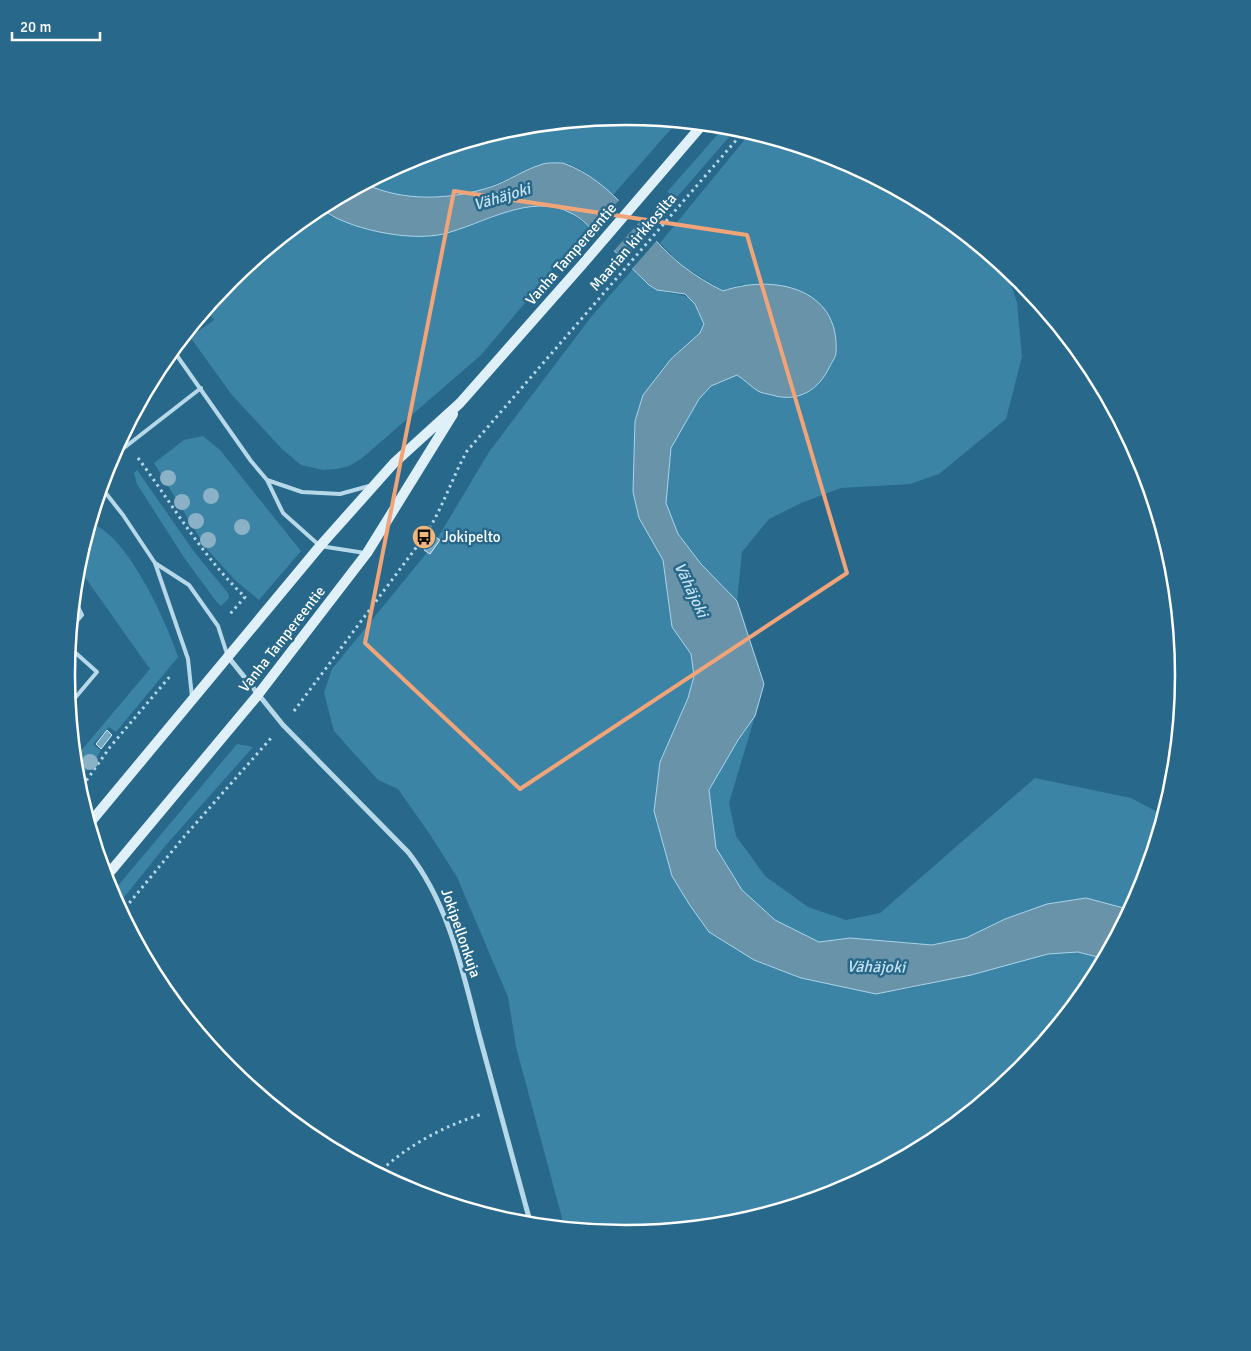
<svg xmlns="http://www.w3.org/2000/svg" width="1251" height="1351" font-family="Signika,sans-serif">
	<style>
		.green { fill: #3c84a6 }
		.water { fill: #6993a9; stroke: #aad5ea }
		.pier { fill: #28688a }
		.building { fill: #74a7c1; stroke: #daedf7 }
		.lines { fill: none; stroke-linecap: round; stroke-linejoin: round }
		.path { stroke: #b6d8e9; stroke-width: 3; stroke-dasharray: 2.5 4; stroke-linecap: butt }
		.lane { stroke: #b6d8e9; stroke-width: 4 }
		.street { stroke: #b6d8e9; stroke-width: 5 }
		.secondary { stroke: #e0f0f8; stroke-width: 10 }
		.tree { fill: #8ab1c6 }
		.marked { fill: none; stroke: #f2a479; stroke-width: 4; stroke-linejoin: round }
		.labels { text-anchor: middle; dominant-baseline: central; stroke-width: 5; stroke-linejoin: round; paint-order: stroke }
		.street-label { font-size: 15px; fill: #fff; stroke: #28688a }
		.poi-label { font-size: 15px; fill: #fff; stroke: #28688a; text-anchor: start }
		.water-label { font-size: 16px; font-style: italic; fill: #c4e2f1; stroke: #28688a }
		.rim { fill: none; stroke: #fff; stroke-width: 2.5 }
	</style>
	<rect width="100%" height="100%" fill="#28688a"/>
	<path class="green" d="M626,116L678,121L613,195C599,184 580,164 562,163C538,161 516,176 494,185C454,202 403,202 365,184L412,159L517,127Z
		M725,126L737,128L676,198L667,192Z
		M751,132L840,159L936,211L1004,266L1017,302L1022,357L1006,419L939,474L910,484L841,488L801,503L769,519L742,552L737,601L701,564L678,534L666,503L671,448L699,399L711,386L737,375L751,384L758,391L743,284L723,291L683,266L660,243Z
		M546,205L571,213L589,227L481,355L361,459L349,466L337,469L323,470L301,465L282,449L232,395L190,337L214,320L206,309L230,280L320,208L331,217L441,234L486,220L518,207Z
		M633,269C640,276 648,287 658,290C687,299 691,288 704,324L700,333L671,359L643,395L635,421L633,492L639,518L663,560L672,627L691,654L694,676L688,698L660,762L754,960L801,978L876,994L912,988L1048,954L1078,952L1105,959L1090,986L1021,1071L936,1141L839,1192L734,1224L625,1235L565,1229L516,1047L508,997L457,877L431,836L398,789L378,780L334,731L324,693L332,669L434,544L489,452L591,317Z
		M203,436L220,450L301,551L259,600L235,580L206,548L154,463L184,440Z
		M137,470L195,553L228,593L229,598L221,606L216,601L185,559L137,484L134,473Z
		M90,524C125,530 168,624 178,657L116,732L109,727L93,744L101,751L77,783L74,759L150,669L77,566Z
		M755,716L729,803L736,836L765,876L808,907L846,920L880,913L1035,778L1131,798L1165,816L1142,890L1131,910L1086,898L1047,904L1005,919L966,938L932,945L850,938L819,942L775,920L742,890L716,848L712,817L709,790L738,740Z
		M237,744L253,747L166,845L117,906L111,894Z"/>
	<path class="water" d="M563,163C615,181 643,235 684,267C696,276 709,284 723,291C772,274 840,287 836,352C836,357 832,362 830,366C819,390 798,403 772,395C768,394 761,393 758,391C750,386 745,380 737,375L711,386L699,399L671,448L666,503L678,534L701,564L737,601L764,684L755,716L738,740L709,790L716,848L742,890L775,920L819,942L850,938L932,945L966,938L1005,919L1047,904L1086,898L1131,910L1105,959L1078,952L1048,954L971,975L876,994L801,978L754,960L709,932L689,904L672,876L654,811L660,762L688,698L694,676L691,654L672,627L663,560L639,518L633,492L635,421L643,395L671,359L700,333L704,324L695,304L685,294L657,290L649,285C633,269 616,253 600,237C591,229 582,218 571,213C530,192 484,224 443,234C410,242 346,229 320,208L365,184C404,202 450,200 491,187C508,181 524,170 540,165C547,162 556,163 563,163Z"/>
	<path class="pier" d="M620,199L641,220L612,253L591,232Z
		M650,230L659,238L631,270L622,262Z"/>
	<path class="building" d="M434,536L440,540L430,554L424,550Z
		M107,730L112,735L101,749L96,744Z"/>
	<g class="lines">
		<path class="path" d="M138,458C173,505 202,556 245,597L230,614
			M294,711L424,537C442,510 451,480 467,451L745,130
			M79,791L110,747L172,674
			M121,913L183,838L272,737
			M377,1174C408,1145 442,1127 482,1114"/>
		<path class="lane" d="M173,350L251,461L267,480L283,513L320,546L365,553
			M111,458L201,388
			M267,480L302,492L340,494L369,486
			M101,487L123,515L155,563L188,659L192,697
			M155,563L189,585L218,626L227,654
			M71,628L82,615L74,599
			M69,647L97,672L69,705"/>
		<path class="street" d="M229,658L283,725L408,852C450,905 463,974 480,1038C497,1101 514,1163 531,1225"/>
		<path class="secondary" d="M89,824L320,546L394,463L460,403L581,266L703,124
			M105,878L257,696L367,553L453,414"/>
	</g>
	<g class="tree">
		<circle cx="168" cy="478" r="8"/>
		<circle cx="211" cy="496" r="8"/>
		<circle cx="182" cy="502" r="8"/>
		<circle cx="196" cy="521" r="8"/>
		<circle cx="242" cy="527" r="8"/>
		<circle cx="208" cy="540" r="8"/>
		<circle cx="90" cy="762" r="8"/>
	</g>
	<path class="marked" d="M454,191L747,235L847,573L520,789L365,643Z"/>
	<defs>
		<g id="bus-disc" transform="scale(1.25)"><circle r="9.5" fill="#f1b67c" stroke="#28688a"/><path d="M-5-6H5V4H4V6H2V4H-2V6H-4V4H-5ZM-3.5-4V0h7V-4ZM-3.5 1.2v1.5H-2V1.2ZM2 1.2v1.5H3.5V1.2Z" fill="#111"/></g>
	</defs>
	<g fill-rule="evenodd">
		<use href="#bus-disc" x="424" y="537"/>
	</g>
	<g class="labels">
		<g class="street-label">
			<text transform="translate(633 242) rotate(-49)">Maarian kirkkosilta</text>
			<text transform="translate(571 254) rotate(-49)">Vanha Tampereentie</text>
			<text transform="translate(282 639) rotate(-52)">Vanha Tampereentie</text>
			<text transform="translate(461 933) rotate(71)">Jokipellonkuja</text>
		</g>
		<g class="poi-label">
			<text x="442" y="537">Jokipelto</text>
		</g>
		<g class="water-label">
			<text transform="translate(502 197) rotate(-17)">Vähäjoki</text>
			<text transform="translate(691 590) rotate(65)">Vähäjoki</text>
			<text transform="translate(876 967) rotate(1)">Vähäjoki</text>
		</g>
	</g>
	<path d="M0 0H1251V1351H0ZM75 675a550 550 0 1 1 1100 0a550 550 0 1 1-1100 0Z" fill="#28688a" fill-rule="evenodd"/>
	<path class="rim" d="M75 675a550 550 0 1 1 1100 0a550 550 0 1 1-1100 0Z"/>
	<path d="M12 32v8h88v-8" fill="none" stroke="#ffffff" stroke-width="2.5"/>
	<text x="20" y="32" font-size="15" fill="#ffffff" stroke="#28688a" stroke-width="4" paint-order="stroke">20 m</text>
</svg>
